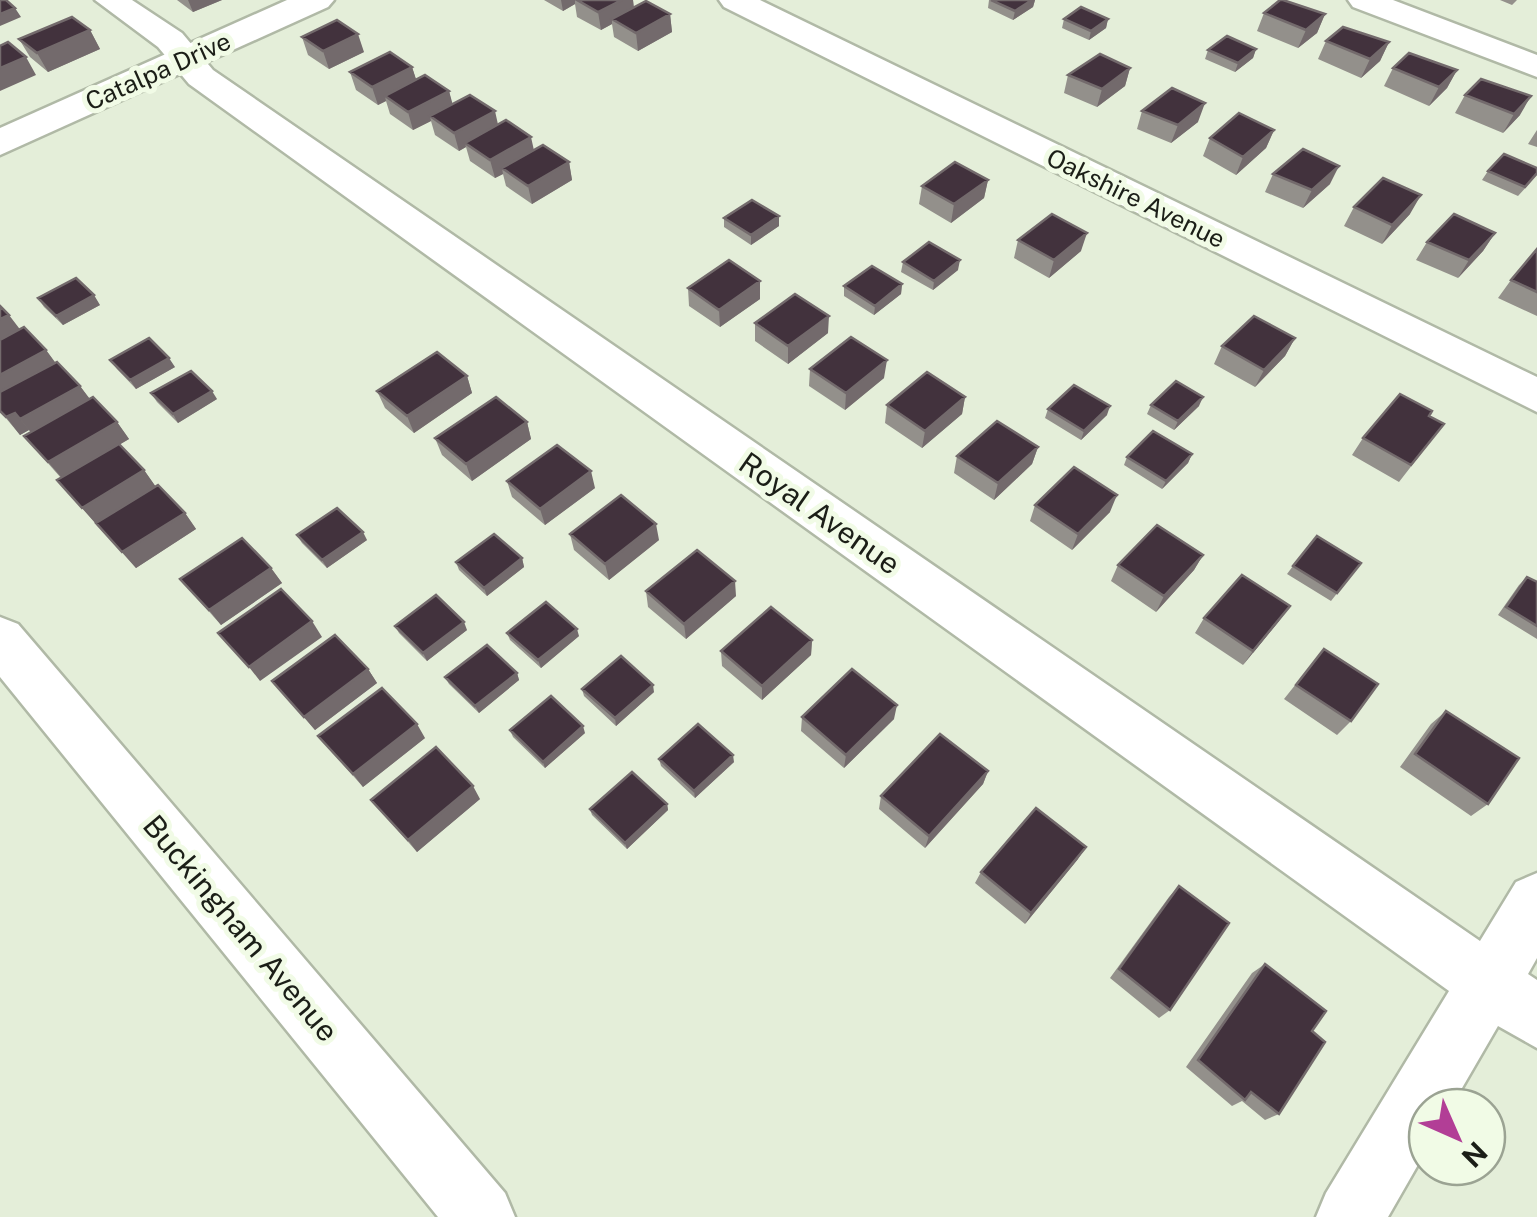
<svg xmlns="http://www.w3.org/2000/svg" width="1537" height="1217" font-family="'Public Sans',sans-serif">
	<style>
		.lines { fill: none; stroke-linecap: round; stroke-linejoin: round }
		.minor-casing { stroke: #b0b9a6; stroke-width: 5 }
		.tertiary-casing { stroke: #b0b9a6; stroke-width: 5 }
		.minor { fill: #fff; fill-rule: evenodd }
		.tertiary { fill: #fff; fill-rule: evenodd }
		.wall { fill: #93908b }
		.shaded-wall { fill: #736a6c }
		.building { fill: #42323d; stroke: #736a6c; stroke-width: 2.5 }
		.labels { text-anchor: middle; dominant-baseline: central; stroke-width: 10; stroke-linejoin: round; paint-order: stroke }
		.far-street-label { font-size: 25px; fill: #1b1e17; stroke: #f1fbe6 }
		.street-label { font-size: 30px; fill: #1b1e17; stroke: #f1fbe6 }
	</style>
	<rect width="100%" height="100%" fill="#e4eed9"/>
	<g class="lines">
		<g class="minor-casing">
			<path id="minor" d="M95,0H132L182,33L213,70L1480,941L1516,882L1537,873V958L1528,974L1537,980V1048L1498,1026L1451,1107H1427V1149L1388,1217H1316L1326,1193L1449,991L189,84L158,47Z
				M719,0H760L1537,377V412L724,7Z
				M1348,0H1393L1537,55V77L1353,7Z
				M0,617L18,624L505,1193L515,1217H438L0,677Z"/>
		</g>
		<g class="tertiary-casing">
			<path id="tertiary" d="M287,0H334L328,7L0,155V128Z"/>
		</g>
		<use href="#minor" class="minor"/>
		<use href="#tertiary" class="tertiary"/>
	</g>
	<path class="wall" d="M177,0H222L193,12Z
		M544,0H633L634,7L670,14L672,32L638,51L614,37L612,24L601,30L577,17L575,4L563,11Z
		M989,0H1035L1033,7L1013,20L988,8Z
		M1500,0H1517L1512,5Z
		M1264,13L1325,14L1317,33L1298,48L1257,31Z
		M1064,19H1108L1106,28L1089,40L1062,28Z
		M90,30L100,49L48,72L30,57L19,39Z
		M302,37L364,52L329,69L308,55Z
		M1326,41L1389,42L1380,61L1361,78L1318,59Z
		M1256,49L1253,58L1235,72L1205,59L1208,50Z
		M412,67L416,80L449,91L452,105L498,125L534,150L569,162L572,180L532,204L506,186L503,174L495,178L470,161L466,147L459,151L435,135L431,121L413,130L390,114L386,101L378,105L356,90L350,72Z
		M1130,68L1125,86L1097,107L1064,93L1068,75Z
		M1393,68L1457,70L1447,88L1429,106L1384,86Z
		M1465,95L1520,115L1503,133L1455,113Z
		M1142,111L1198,122L1171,143L1137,129Z
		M1274,130L1266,148L1236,175L1203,156L1210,138Z
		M1537,130V147L1528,144Z
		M1537,168V175L1518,196L1482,180L1488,171Z
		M1273,174L1330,184L1303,208L1265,192Z
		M988,180L984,198L951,223L919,204L922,186Z
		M1354,207L1410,214L1382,244L1344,226Z
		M724,218L779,226L751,245L724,227Z
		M1495,233L1483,251L1458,278L1416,260L1427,242Z
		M1018,240L1081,251L1049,278L1014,258Z
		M1537,249V316L1498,298L1511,280Z
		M903,262L958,270L933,290L901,272Z
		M760,281V299L720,327L689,306L688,288Z
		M902,284L901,294L874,315L844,296V286Z
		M38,298L100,305L63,325L44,307Z
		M755,323L828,333L788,364L755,341Z
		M20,329L46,350L55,362L80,386L89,399L117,422L129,439L119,445L144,470L155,486L185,513L196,529L136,568L72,497L61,478L24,436L31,432L29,430L20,435L0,411Z
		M1295,338L1285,356L1255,387L1214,364L1222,346Z
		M110,360L175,367L136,389L117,369Z
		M810,369L884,378L845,410L809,386Z
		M467,376L472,393L414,433L385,408L377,391Z
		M151,393L217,399L178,423L157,402Z
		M965,397L962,414L922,448L885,423L887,405Z
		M1151,405L1199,406L1174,430L1147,414Z
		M1048,409L1107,415L1081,440L1045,418Z
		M1429,416L1444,424L1399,482L1352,455L1363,438Z
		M527,422L531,439L472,481L442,455L435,438Z
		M1038,447L1032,464L994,500L954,473L957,456Z
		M1192,454L1188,463L1162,489L1124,465L1127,457Z
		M507,481L595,488L545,525L512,497Z
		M1035,505L1110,512L1072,550L1030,521Z
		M570,534L659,540L609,580L574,550Z
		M297,535L367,540L327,568L302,543Z
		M1203,555L1194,570L1156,612L1111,581L1118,565Z
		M522,558L524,567L487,596L459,570L456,562Z
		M1361,563L1331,601L1287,574L1293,566Z
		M271,568L282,583L221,625L180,579Z
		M1527,577L1537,582V639L1498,615L1519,585Z
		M646,591L736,596L686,639L648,607Z
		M1204,618L1279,621L1243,665L1195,633Z
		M395,626L467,630L427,661L399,633Z
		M507,633L579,636L541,668L510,640Z
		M812,640L811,655L762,700L722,666L721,651Z
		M1324,649L1351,721L1337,735L1284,699Z
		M368,669L377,683L315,730L272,681Z
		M517,673L519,680L479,713L449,684L445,677Z
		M582,689L654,692L616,726L584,696Z
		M1446,711L1488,804L1471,816L1400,767L1431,724Z
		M802,717L894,719L844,768L801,731Z
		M510,730L585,733L545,768L513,737Z
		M318,736L425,738L363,787Z
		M659,759L734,762L695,798L661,766Z
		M988,771L983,784L925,848L879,809L881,796Z
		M480,799L417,852L371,800Z
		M667,804L668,810L627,849L592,815L590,809Z
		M1078,859L1025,924L975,883L981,872Z
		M1179,886L1170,1010L1159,1018L1110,978L1169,897Z
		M1265,964L1312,1031L1279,1114L1265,1120L1242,1101L1232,1106L1186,1067L1252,973Z"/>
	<path class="shaded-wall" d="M188,0H222L193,12Z
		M561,0H575V4L563,11Z
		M622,0H633L634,13L612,19V24L601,30L598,12Z
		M1032,0H1035L1033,7L1013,20L1015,11Z
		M15,8L21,17L0,26V14Z
		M670,14L672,32L638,51L636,33Z
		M1325,14L1317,33L1298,48L1306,30Z
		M1108,19L1106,28L1089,40L1091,31Z
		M90,30L100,49L48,72L37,53Z
		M358,34L364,52L329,69L323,51Z
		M1389,42L1380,61L1361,78L1370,59Z
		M1256,49L1253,58L1235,72L1238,63Z
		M26,57L36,75L0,91V68Z
		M412,67L418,85L385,96L386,101L378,105L372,87Z
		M1130,68L1125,86L1097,107L1102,89Z
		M1457,70L1447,88L1429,106L1439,87Z
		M449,91L454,109L430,116L431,121L413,130L408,112Z
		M1531,96L1520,115L1503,133L1514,114Z
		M1205,103L1198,122L1171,143L1178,125Z
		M495,111L499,129L465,143L466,147L459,151L454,133Z
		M1274,130L1266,148L1236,175L1243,157Z
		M531,137L535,155L502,168L503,174L495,178L490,160Z
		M569,162L572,180L532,204L528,186Z
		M1339,166L1330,184L1303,208L1312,190Z
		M988,180L984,198L951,223L954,204Z
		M1421,195L1410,214L1382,244L1392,225Z
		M779,216V226L751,245V235Z
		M1087,233L1081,251L1049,278L1054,260Z
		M1495,233L1483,251L1458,278L1469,260Z
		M960,260L958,270L933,290L934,281Z
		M760,281V299L720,327L719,310Z
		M902,284L901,294L874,315L875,306Z
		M94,295L100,305L63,325L56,316Z
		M9,315L22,332L0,344V319Z
		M829,316L828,333L788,364V346Z
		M1295,338L1285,356L1255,387L1264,370Z
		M46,350L59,368L0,397V375Z
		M169,358L175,367L136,389L130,380Z
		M887,360L884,378L845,410L846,393Z
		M467,376L472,393L414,433L407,416Z
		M80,386L93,403L34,436L20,419Z
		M212,391L217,399L178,423L173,414Z
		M965,397L962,414L922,448L925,431Z
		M1203,397L1199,406L1174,430L1178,421Z
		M1110,406L1107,415L1081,440L1084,431Z
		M15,413L29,430L20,435L6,417Z
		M117,422L129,439L62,478L48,462Z
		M527,422L531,439L472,481L466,464Z
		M1038,447L1032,464L994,500L998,483Z
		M1192,454L1188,463L1162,489L1166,481Z
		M144,470L156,487L96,524L82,508Z
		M591,471L595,488L545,525L540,509Z
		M1117,495L1110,512L1072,550L1078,534Z
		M185,513L196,529L136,568L122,552Z
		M656,524L659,540L609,580L605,564Z
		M363,532L367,540L327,568L322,560Z
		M1203,555L1194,570L1156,612L1164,596Z
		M522,558L524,567L487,596L484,588Z
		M271,568L282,583L221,625L209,610Z
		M735,581L736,596L686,639L684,624Z
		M1290,606L1279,621L1243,665L1253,651Z
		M312,621L322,637L260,681L249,667Z
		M464,622L467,630L427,661L423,653Z
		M577,629L579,636L541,668L538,660Z
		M812,640L811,655L762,700V686Z
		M368,669L377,683L315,730L304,717Z
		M517,673L519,680L479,713L475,706Z
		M653,685L654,692L616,726L615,718Z
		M897,705L894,719L844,768L846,755Z
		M417,724L425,738L363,787L353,774Z
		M583,726L585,733L545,768L543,762Z
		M733,755L734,762L695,798L694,791Z
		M988,771L983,784L925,848L929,836Z
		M473,786L480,799L417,852L408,840Z
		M667,804L668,810L627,849L625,843Z
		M1086,847L1078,859L1025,924L1031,913Z"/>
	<path class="building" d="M0,0H6L15,8L0,14Z
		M577,0H622L598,12Z
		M991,0H1032L1015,11Z
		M1280,0H1283L1325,14L1306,30L1264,13Z
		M646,1L670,14L636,33L612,19Z
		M1081,7L1108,19L1091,31L1064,19Z
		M72,17L90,30L37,53L19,39Z
		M337,20L358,34L323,51L302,37Z
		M1343,27L1389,42L1370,59L1326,41Z
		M1227,36L1256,49L1238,63L1208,50Z
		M8,42L26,57L0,68V46Z
		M390,52L412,67L372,87L350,72Z
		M1409,53L1457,70L1439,87L1393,68Z
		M1100,54L1130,68L1102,89L1068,75Z
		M425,75L449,91L408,112L385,96Z
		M1481,79L1531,96L1514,114L1465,95Z
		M1172,88L1205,103L1178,125L1142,111Z
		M470,95L495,111L454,133L430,116Z
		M1239,113L1274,130L1243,157L1210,138Z
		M506,120L531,137L490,160L465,143Z
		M543,145L569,162L528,186L502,168Z
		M1303,149L1339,166L1312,190L1273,174Z
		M1504,154L1537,168V173L1525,187L1488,171Z
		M955,162L988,180L954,204L922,186Z
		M1383,178L1421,195L1392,225L1354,207Z
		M752,200L779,216L751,235L724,218Z
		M1052,214L1087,233L1054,260L1018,240Z
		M1454,214L1495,233L1469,260L1427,242Z
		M929,242L960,260L934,281L903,262Z
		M1537,249V292L1511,280Z
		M729,260L760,281L719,310L688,288Z
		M872,266L902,284L875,306L844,286Z
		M76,278L94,295L56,316L38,298Z
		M795,294L829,316L788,346L755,323Z
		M0,306L9,315L0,319Z
		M1254,316L1295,338L1264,370L1222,346Z
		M24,327L46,350L0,375V340Z
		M851,337L887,360L846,393L810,369Z
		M149,338L169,358L130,380L110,360Z
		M437,352L467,376L407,416L377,391Z
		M57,362L80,386L20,419L15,413L6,417L0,411V392Z
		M191,371L212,391L173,414L151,393Z
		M927,372L965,397L925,431L887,405Z
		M1176,381L1203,397L1178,421L1151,405Z
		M1074,385L1110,406L1084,431L1048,409Z
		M1400,394L1432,411L1429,416L1444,424L1411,465L1363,438Z
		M93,397L117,422L48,462L24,436Z
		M496,397L527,422L466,464L435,438Z
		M997,421L1038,447L998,483L957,456Z
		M1153,431L1192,454L1166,481L1127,457Z
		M119,444L144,470L82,508L57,480Z
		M557,445L591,471L540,509L507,481Z
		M1074,467L1117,495L1078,534L1035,505Z
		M158,485L185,513L122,552L96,523Z
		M621,495L656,524L605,564L570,534Z
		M337,508L363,532L322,560L297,535Z
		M1157,525L1203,555L1164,596L1118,565Z
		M494,534L522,558L484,588L456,562Z
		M1317,536L1361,563L1337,593L1293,566Z
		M242,538L271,568L209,610L180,579Z
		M697,550L735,581L684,624L646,591Z
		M1242,575L1290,606L1253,651L1204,618Z
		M1527,577L1537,582V626L1506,607Z
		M281,589L312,621L249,667L218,633Z
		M436,595L464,622L423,653L395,626Z
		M546,602L577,629L538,660L507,633Z
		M771,607L812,640L762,686L721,651Z
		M335,635L368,669L304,717L272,681Z
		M487,645L517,673L475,706L445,677Z
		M1324,649L1378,684L1351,721L1296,685Z
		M621,656L653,685L615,718L582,689Z
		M852,669L897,705L846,755L802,717Z
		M382,688L417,724L353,774L318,736Z
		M551,696L583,726L543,762L510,730Z
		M1446,711L1519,758L1488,804L1415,754Z
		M698,724L733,755L694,791L659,759Z
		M940,734L988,771L929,836L881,796Z
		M436,747L473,786L408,840L371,800Z
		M632,772L667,804L625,843L590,809Z
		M1036,808L1086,847L1031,913L981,872Z
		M1179,886L1229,923L1170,1010L1119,969Z
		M1265,964L1326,1011L1312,1031L1325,1042L1279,1114L1251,1092L1245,1100L1198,1060Z"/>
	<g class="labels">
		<g class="far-street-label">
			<text transform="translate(158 71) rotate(-24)">Catalpa Drive</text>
			<text transform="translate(1136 198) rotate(26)">Oakshire Avenue</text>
		</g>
		<g class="street-label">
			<text transform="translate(820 513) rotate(35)">Royal Avenue</text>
			<text transform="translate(241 928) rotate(50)">Buckingham Avenue</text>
		</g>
	</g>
	<g transform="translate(1457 1137) rotate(135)"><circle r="48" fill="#f1fbe6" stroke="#9ba393" stroke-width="2.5"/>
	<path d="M0-8L18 38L0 25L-18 38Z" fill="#b23e96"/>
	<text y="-15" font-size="28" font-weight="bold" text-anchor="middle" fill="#1b1e17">N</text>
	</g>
</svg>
